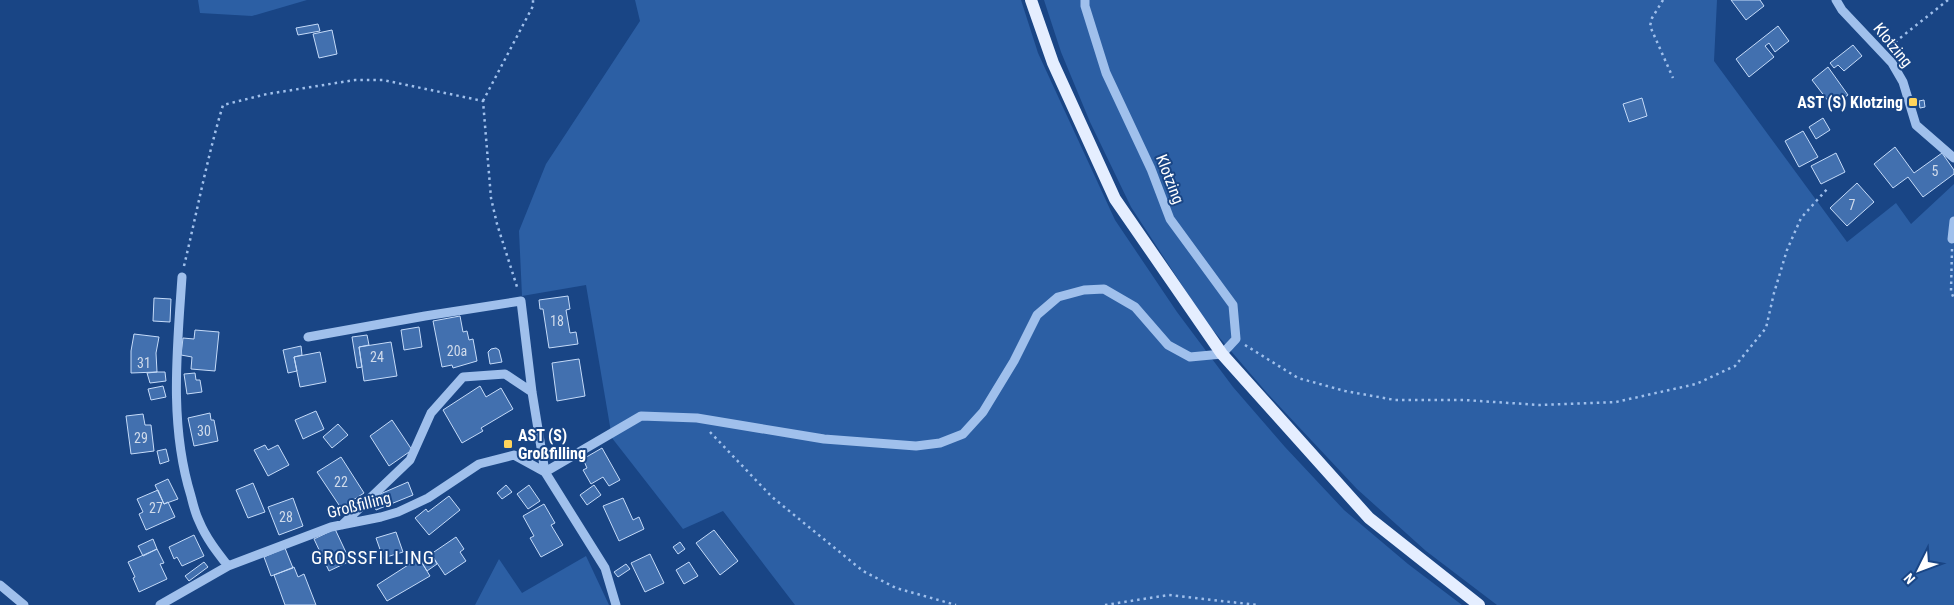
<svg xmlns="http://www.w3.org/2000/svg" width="1954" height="605" font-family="'Roboto Condensed',sans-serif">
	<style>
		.green { fill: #2c5fa4 }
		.building { fill: #4270af; stroke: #c5dbf9 }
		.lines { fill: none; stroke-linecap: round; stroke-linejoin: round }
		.path { stroke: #a0c0ec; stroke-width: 2.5; stroke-dasharray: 2.5 4; stroke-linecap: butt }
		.minor { stroke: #a0c0ec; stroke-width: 9 }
		.major { stroke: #e5eeff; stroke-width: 12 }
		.poi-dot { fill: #ffd45b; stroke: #194585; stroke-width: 2 }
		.labels { text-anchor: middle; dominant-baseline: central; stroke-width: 4; stroke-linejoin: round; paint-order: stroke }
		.number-label { font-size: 14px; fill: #d0dbeb }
		.street-label { font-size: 16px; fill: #fff; stroke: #194585 }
		.poi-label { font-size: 16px; font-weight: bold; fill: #fff; stroke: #194585; text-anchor: end }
		.quarter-label { font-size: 19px; letter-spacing: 1px; fill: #fff; stroke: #194585 }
	</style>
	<rect width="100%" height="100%" fill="#194585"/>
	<path class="green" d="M198,0H307L252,16L200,13Z
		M635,0H1021L1038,53L1115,220L1177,312L1233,387L1285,447L1344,510L1408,564L1462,605H795L723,511L683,529L612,438L586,285L522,296L519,231L546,164L640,21Z
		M1044,0H1717L1714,61L1847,242L1896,203L1911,224L1954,184V605H1497L1426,551L1357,489L1267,393L1206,322L1131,207L1090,122L1061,52Z
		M586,556L609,605H475L499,559L522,593Z"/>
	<path class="building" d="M1731,0H1760L1764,6L1746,20Z
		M318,24L320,31L298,35L296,28Z
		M1778,26L1789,41L1775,52L1769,43L1765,46L1774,57L1749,77L1736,59Z
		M332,30L337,54L319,58L313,34Z
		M1853,45L1862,56L1844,71L1838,65L1834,68L1830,63Z
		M1828,67L1848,95L1832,106L1812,80Z
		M1642,98L1647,116L1629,122L1623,104Z
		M1924,100L1925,107L1920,108L1919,101Z
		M1823,118L1830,130L1816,139L1809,127Z
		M1803,131L1818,157L1799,167L1785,141Z
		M1895,147L1914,173L1942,153L1954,170V174L1923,197L1908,177L1893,188L1874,164Z
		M1836,153L1845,172L1821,184L1811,166Z
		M1857,183L1874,202L1847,226L1830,208Z
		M568,296L570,309L566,310L570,333L576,332L578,344L549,348L543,309H540L539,300Z
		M154,298L171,299L170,322L153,321Z
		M460,316L463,332L467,331L469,340L473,339L477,361L453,368L452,365L442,367L433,321Z
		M419,327L422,347L404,350L401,330Z
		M195,330L219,332L215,371L191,369L192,357L181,355L183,338L194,339Z
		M134,334L159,337L156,353L157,372L131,373V351Z
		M367,335L369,345L359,347L362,367L357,368L352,337Z
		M391,342L397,376L364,381L359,347Z
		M301,346L302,355L294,357L297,371L288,373L283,350Z
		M496,348L499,350L502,362L490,364L488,352L491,349Z
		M320,352L326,382L300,387L294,357Z
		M579,359L585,396L557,401L552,363Z
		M157,372H165L166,381L150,383L147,373Z
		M195,373L196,380H200L202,392L187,394L184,374Z
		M163,386L166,397L151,400L148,389Z
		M480,386L486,397L501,388L513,409L481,428L483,431L462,443L443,410Z
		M316,411L324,429L303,439L295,420Z
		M210,413L211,420H214L218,441L194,446L188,418Z
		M143,414L145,425H151L154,451L131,454L126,416Z
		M392,420L412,450L389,466L370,436Z
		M338,424L348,435L332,448L323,437Z
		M265,445L268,450L278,445L289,465L268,476L254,450Z
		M602,448L620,480L609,486L603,477L591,484L583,470L587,468L583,459Z
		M166,449L169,461L160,464L157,451Z
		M341,457L364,493L341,508L317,472Z
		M168,479L178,499L164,504L155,485Z
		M408,482L413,495L376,510L371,498Z
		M253,483L265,512L248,518L236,490Z
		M506,485L512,492L502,499L497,493Z
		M529,485L540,501L528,509L517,494Z
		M594,485L601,495L587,505L580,495Z
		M158,490L164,504L168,502L175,517L146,530L139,514L143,512L137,499Z
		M449,496L460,510L429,535L415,518L426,509L428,512Z
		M293,498L303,526L279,535L268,507Z
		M623,498L633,520L639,517L644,529L619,541L603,506Z
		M544,504L555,523L551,525L563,545L541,557L530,538L534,536L523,516Z
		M335,529L350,561L329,571L314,539Z
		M714,530L738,561L720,575L696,543Z
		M396,532L403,552L383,558L376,538Z
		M194,535L204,556L182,566L177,557L174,559L169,547Z
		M456,537L464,549L460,552L466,561L445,575L431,554Z
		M153,539L157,549L143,556L138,546Z
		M680,542L685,549L678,554L673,547Z
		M285,548L293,568L271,576L264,557Z
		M157,549L164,563L160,564L167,579L139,592L133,578L135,577L128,562Z
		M430,551L437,564L427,571L419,558Z
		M650,554L664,583L645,592L631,563Z
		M419,558L430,576L387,601L377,585Z
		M204,562L208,567L189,581L185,576Z
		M689,562L698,576L684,584L676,570Z
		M626,564L630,569L618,577L614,572Z
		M294,567L298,577L304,574L316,605H285L274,575Z"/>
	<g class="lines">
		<path class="path" d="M1663,0L1652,18L1650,26L1673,78
			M1890,46L1948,0
			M483,101L533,6V0
			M1952,249L1951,291L1954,299
			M184,266C197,212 207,158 223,105L267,94L355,80H383L483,101L491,198L497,224L518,290
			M1245,345L1298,378L1345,391L1395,400H1464L1540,405L1616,402L1696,384L1735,366L1766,328L1774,293L1787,250L1801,218L1828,188
			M710,432L772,497L863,571L896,588L956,605
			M1105,605L1169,595L1257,605"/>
		<path class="minor" d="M1836,0L1842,10L1892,63L1903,82L1916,125L1954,158
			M1952,239L1954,221
			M182,277C177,350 169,425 191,496C193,504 195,513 199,521C206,538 217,552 228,566
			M308,337L425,316L521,301L532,392L545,472L605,568L616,605
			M545,472L641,416L697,418L824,439L916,446L940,443L963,434L983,412L1014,361L1037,315L1058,297L1084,290L1104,289L1135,307L1168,345L1190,357L1222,354L1236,339L1233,305L1170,219L1151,169L1106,73L1085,6V0
			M342,525L410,460L431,413L463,377L505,374L532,392
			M0,585L24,605
			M160,605L228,566L331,527L381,517L398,512L428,498L479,464L514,455L545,472"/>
		<path class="major" d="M1031,0L1053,63L1115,199L1222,354L1369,518L1479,605"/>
	</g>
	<g class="poi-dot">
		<rect x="1908" y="97" width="10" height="10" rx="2.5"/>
		<rect x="503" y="439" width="10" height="10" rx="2.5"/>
	</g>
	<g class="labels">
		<g class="number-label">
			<text x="1935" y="171">5</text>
			<text x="1852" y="205">7</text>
			<text x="557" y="321">18</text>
			<text x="457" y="351">20a</text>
			<text x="377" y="357">24</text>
			<text x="144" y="363">31</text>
			<text x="204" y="431">30</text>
			<text x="141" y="438">29</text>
			<text x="341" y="482">22</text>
			<text x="156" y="508">27</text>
			<text x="286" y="517">28</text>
		</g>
		<g class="street-label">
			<text transform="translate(1893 45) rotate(51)">Klotzing</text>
			<text transform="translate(1170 179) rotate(69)">Klotzing</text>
			<text transform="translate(359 505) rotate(-14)">Großfilling</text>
		</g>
		<g class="poi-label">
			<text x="1903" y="102">AST (S) Klotzing</text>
			<text x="518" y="435" text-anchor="start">AST (S)<tspan x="518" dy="18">Großfilling</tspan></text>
		</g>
		<g class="quarter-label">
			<text x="373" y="557">GROSSFILLING</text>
		</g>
	</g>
	<g transform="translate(1919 570) rotate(228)" stroke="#194585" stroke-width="4" paint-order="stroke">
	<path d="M0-4L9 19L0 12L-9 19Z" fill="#ffffff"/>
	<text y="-8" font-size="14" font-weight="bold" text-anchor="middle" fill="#ffffff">N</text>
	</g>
</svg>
